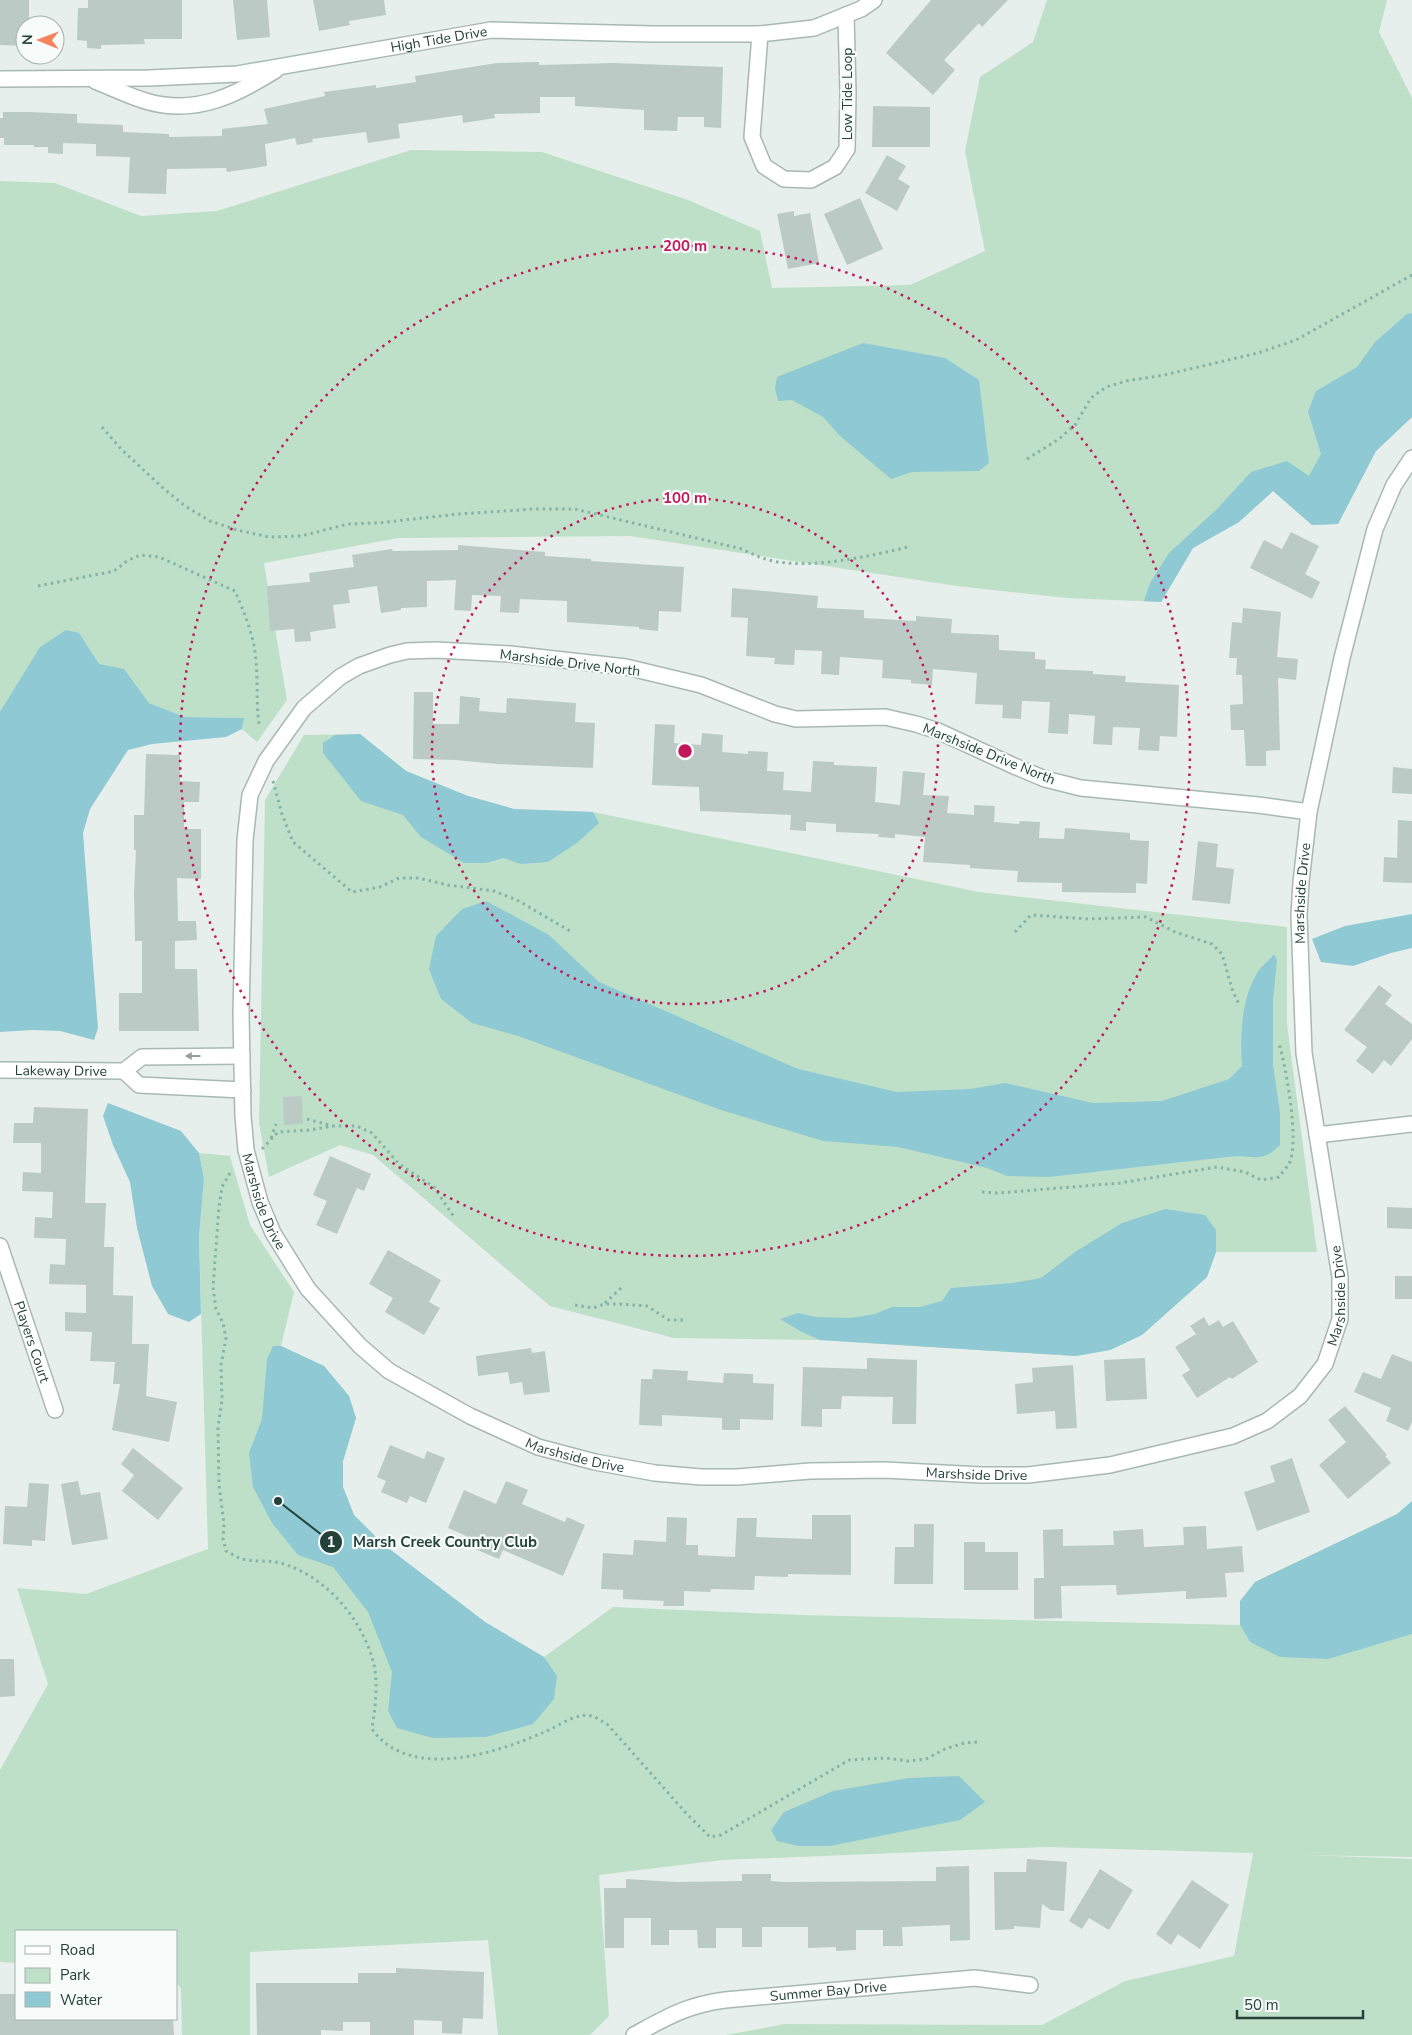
<svg xmlns="http://www.w3.org/2000/svg" width="1412" height="2035" font-family="'Nunito Sans',sans-serif">
	<style>
		.green { fill: #bfe0c8 }
		.water { fill: #8ec9d4 }
		.building { fill: #bbcac4 }
		.lines { fill: none; stroke-linecap: round; stroke-linejoin: round }
		.minor-casing { stroke: #a8b8b2; stroke-width: 18 }
		.path { stroke: #86b3a5; stroke-width: 3; stroke-dasharray: 2.5 4; stroke-linecap: butt }
		.minor { stroke: #fff; stroke-width: 15 }
		.oneway { fill: #92a09c }
		.ring { fill: none; stroke: #c2185b; stroke-width: 2.5; stroke-dasharray: 2.5 5 }
		.labels { text-anchor: middle; dominant-baseline: central; stroke-width: 4.5; stroke-linejoin: round; paint-order: stroke }
		.street-label { font-size: 14px; fill: #24423a; stroke: #f7fbf9 }
		.centre { fill: #c2185b; stroke: #f7fbf9; stroke-width: 2.5 }
		.ring-label { font-size: 15px; text-anchor: middle; font-weight: bold; fill: #c2185b; stroke: #f7fbf9; stroke-width: 4.5; stroke-linejoin: round; paint-order: stroke }
		.leader { fill: none; stroke: #24423a; stroke-width: 2 }
		.callout-dot { fill: #24423a; stroke: #f7fbf9; stroke-width: 2 }
		.mark-label { font-size: 15px; text-anchor: middle; font-weight: bold; fill: #fff }
		.callout-label { font-size: 15px; text-anchor: middle; font-weight: bold; fill: #24423a; stroke: #f7fbf9; stroke-width: 4.5; stroke-linejoin: round; paint-order: stroke }
	</style>
	<rect width="100%" height="100%" fill="#e6efeb"/>
	<path class="green" d="M1047,0H1387L1379,32L1412,98V417L1376,451L1338,524L1312,525L1273,491L1239,522L1193,548L1161,602L1067,598L957,586L630,536L398,538L264,563L287,700L257,742L242,729L243,718L185,717L149,703L0,827V181L55,183L141,216L217,211L411,150L542,152L688,200L760,231L772,288L910,285L985,251L965,151L980,77L1033,42Z
		M360,734L406,771L468,796L514,809L593,812L979,892L1287,927V1024L1317,1252H1216L1207,1277L1142,1335L1110,1350L1076,1356L820,1340L674,1338L550,1306L373,1155L340,1145L269,1177L259,1123L265,800L304,735Z
		M199,1153L230,1156L250,1225L294,1292L281,1346L324,1366L349,1396L356,1418L343,1461V1487L354,1515L383,1544L485,1622L544,1657L613,1607L800,1615L1240,1625L1250,1642L1412,1634V1857L1305,1855L1412,1859V2035H726L785,2024L1042,2025L1125,1981L1234,1956L1253,1853L1045,1847L722,1860L599,1875L609,2016L590,2035H498L488,1940L250,1952V2035H182L181,1989L176,1982V1931H16V1963L0,1962V1770L48,1684L17,1588L86,1594L208,1549L199,1237L204,1179Z"/>
	<path class="water" d="M1412,313V417L1376,451L1338,524L1312,525L1273,491L1239,522L1193,548L1161,602L1144,601L1150,583L1169,553L1217,509L1251,472L1287,461L1309,476L1321,454L1308,412L1316,391L1357,367L1375,342L1407,314Z
		M863,343L945,358L979,380L989,463L979,471L912,472L891,479L840,436L823,417L792,400L778,401L775,388L777,377Z
		M66,630L79,633L99,664L124,669L149,703L185,717L244,718L242,729L226,737L152,744L128,750L90,809L83,833L98,1028L94,1040L60,1031L33,1030L0,1032V712L40,647Z
		M360,734L406,771L468,796L514,809L593,812L599,823L577,843L548,862L521,864L503,858L486,863H464L421,837L403,815L361,801L323,753V743L335,735Z
		M486,901L549,935L599,982L798,1069L897,1092L970,1089L1005,1083L1093,1103L1162,1101L1229,1079L1242,1066C1240,1037 1241,1001 1256,975C1260,967 1269,961 1274,954L1277,960L1273,1000V1064L1280,1113V1145C1264,1161 1257,1157 1236,1156L1049,1177L1007,1176L987,1168L898,1147L823,1141L721,1110L518,1036L472,1023L441,999L429,969L436,936L462,909Z
		M1412,914V948L1391,953L1353,966L1321,962L1312,939L1345,926Z
		M108,1103L181,1131L199,1153L204,1179L199,1237L201,1314L189,1322L168,1314L152,1286L137,1228L130,1182L113,1145L103,1116Z
		M1165,1209L1205,1215L1216,1230V1252L1207,1277L1142,1335L1110,1350L1076,1356L820,1340L800,1331L780,1319L798,1313L816,1317L850,1318L875,1314L892,1307H920L942,1301L951,1288L1013,1283L1041,1278L1075,1252L1122,1223Z
		M273,1346H281L324,1366L349,1396L356,1418L343,1461V1487L354,1515L383,1544L485,1622L544,1657L557,1676L554,1699L533,1724L486,1737L433,1738L397,1728L388,1711L392,1672L368,1612L333,1567L298,1555L272,1523L253,1487L249,1453L262,1419L267,1359Z
		M1412,1501V1634L1328,1659L1280,1657L1250,1642L1240,1625V1601L1255,1582L1397,1514Z
		M959,1776L985,1802L960,1820L830,1846H798L777,1841L771,1830L784,1812L833,1791L909,1778Z"/>
	<path class="building" d="M0,0H29V25H25V46L0,45Z
		M88,0H182V39H144L145,44L101,45V49L87,48V41L77,40L78,8H88Z
		M233,0H267L270,37L237,40Z
		M313,0H384L386,15L349,21L350,25L319,31Z
		M931,0H1008L982,27L979,23L944,60L955,70L933,95L886,53Z
		M539,62V65L614,63L723,67L721,128L704,127V117H678L677,131L644,130V110L575,106V97H540V113L494,114L495,118L463,123L462,115L398,124L400,138L368,143L366,132L312,139L313,142L297,145L295,138L265,144L267,166L227,172L226,168L167,169L166,194L128,193L130,157L96,156V144L63,143V154L48,153V147H34V145H4V138H0V118H3V112H29L77,114V123L123,125V132L169,134V137L222,136V129L268,124L264,109L325,96L324,92L376,85V88L416,82L415,76L497,63Z
		M873,106L930,107V147H872Z
		M887,155L906,166L898,179L910,186L897,211L865,193Z
		M860,198L883,249L847,265L824,214Z
		M794,211V216L810,213L819,263L788,269L777,214Z
		M1291,532L1319,546L1305,574L1320,582L1312,599L1250,568L1264,540L1282,549Z
		M458,545L545,552V556L591,559V561L684,567L681,612L659,611L658,631L639,629V627L567,622V601L520,599L519,613L500,612L501,596L472,595L471,611L454,610L456,580L427,581V607L401,608V610L381,613L377,586L348,590L350,603L333,605L336,628L310,632L311,641L295,642L294,629L270,631L267,586L310,582L309,573L354,567L352,555L392,549L393,551L458,550Z
		M732,588L818,596L817,608L864,610V618L916,621V616L952,619L951,633L999,635V650L1035,652V659L1046,660L1045,669L1093,671V674L1126,676L1125,682L1179,685L1177,737L1160,736L1159,751L1138,750L1140,728L1113,727L1112,745L1093,744L1095,716L1069,714L1068,734L1048,733L1050,702L1022,701L1021,719L1002,718L1003,705L975,704L977,673L933,669L932,685L911,683V680L882,678L883,660L840,657L839,675L821,674L822,651L795,650L794,665L774,664L775,658L746,656L748,618L731,617Z
		M1243,608L1281,612L1277,657L1298,659L1296,680L1278,678L1280,750L1266,751V766H1246L1244,730H1231L1230,705L1243,704L1242,675H1236L1237,658H1229L1232,622L1242,623Z
		M414,692H433V724H459L460,696L480,698L479,711L506,713L507,698L576,703L575,722L595,723L593,768L497,764L456,760L413,759Z
		M655,724L675,725L674,743L701,745L702,733L723,735L722,752L748,754V751L768,752L767,771L784,772L783,790L811,792L813,761L834,762V765L877,767L875,802L900,805L903,771L925,773L923,795L949,796L947,813L974,815V805L995,806L994,822L1019,824L1020,821L1040,822L1039,838L1064,839L1065,828L1130,833V840L1149,841L1147,884L1136,883V893L1062,892V883L1017,882L1018,871L970,868V865L923,862L925,837L895,834V838L878,837L879,834L836,832V824L806,822V831L790,830L791,815L700,811L699,787L652,785Z
		M146,754L180,755V781L200,782L199,802H184V829H201V879L177,878L178,921H196L197,940L175,941V969H197L199,1031H119V993H142V941H135L134,893L136,850H134V815H144Z
		M1393,767L1412,769V794L1392,793Z
		M1398,820L1412,821V883L1383,882L1384,857L1397,858Z
		M1198,841L1218,844L1216,867L1234,869L1230,904L1192,900Z
		M1379,985L1392,995L1385,1004L1412,1024V1039L1391,1066L1384,1060L1373,1074L1356,1061L1367,1047L1344,1030Z
		M302,1096L303,1124L284,1125L283,1097Z
		M34,1107L88,1109L85,1203H106L104,1247H114L113,1295L133,1296L132,1344H149L146,1396L177,1402L169,1442L112,1430L120,1384H113L115,1362L90,1361L92,1332L65,1331V1312L86,1313V1285L49,1284L50,1264L65,1265L66,1239L34,1238L35,1217L52,1218L53,1192L22,1191L23,1172L41,1173V1143H13L14,1123H33Z
		M330,1156L371,1174L364,1191L357,1188L337,1234L316,1225L327,1201L313,1195Z
		M1387,1207L1412,1208V1229L1387,1228Z
		M388,1250L441,1280L429,1302L440,1308L424,1335L385,1312L393,1298L369,1284Z
		M1395,1276H1412V1299H1395Z
		M1204,1317L1209,1326L1219,1320L1223,1327L1233,1321L1258,1362L1232,1379L1230,1377L1197,1398L1182,1375L1190,1370L1175,1347L1196,1334L1190,1326Z
		M531,1348L532,1353L545,1351L550,1392L524,1395L522,1382L510,1384L508,1372L478,1376L476,1356Z
		M1392,1354L1412,1362V1422L1408,1431L1386,1421L1391,1408L1354,1392L1363,1372L1381,1379Z
		M867,1358L917,1360L916,1424H892L893,1397L842,1396L841,1409H822V1427L801,1426L803,1367L867,1369Z
		M1145,1358L1147,1399L1106,1401L1104,1360Z
		M1073,1365L1077,1428L1056,1429L1055,1411L1017,1414L1015,1384L1033,1382L1032,1368Z
		M653,1369L688,1371L687,1380L723,1383L724,1373L753,1374V1383L774,1384L773,1420L740,1419V1430H722V1418L662,1415V1426L639,1425L641,1379H652Z
		M1345,1406L1387,1455L1385,1456L1391,1463L1348,1499L1319,1465L1346,1442L1328,1420Z
		M390,1445L424,1459L427,1451L445,1458L426,1503L410,1496L407,1503L381,1492L386,1481L377,1477Z
		M133,1448L183,1488L158,1520L122,1491L134,1475L121,1464Z
		M1292,1458L1310,1512L1257,1531L1244,1492L1275,1482L1270,1466Z
		M78,1481L81,1495L100,1492L108,1539L72,1545L61,1484Z
		M506,1481L528,1490L522,1504L565,1522L567,1517L585,1525L563,1576L503,1550L499,1559L470,1547L473,1539L448,1528L464,1490L496,1504Z
		M29,1483L49,1484L45,1541L32,1540V1546L3,1544L5,1506L27,1507Z
		M812,1515H851V1575L788,1574V1577L755,1576L754,1590L711,1589L710,1592L684,1591V1606H663L664,1601L623,1599V1590L601,1589L603,1553L633,1555L634,1540L666,1542L667,1517L687,1518L686,1545H698V1555L735,1557L737,1518H757L756,1537L812,1539Z
		M914,1524H934L933,1584H894L895,1547H914Z
		M1206,1526L1207,1549L1242,1546L1244,1572L1225,1573L1227,1597L1186,1599V1591L1117,1595L1116,1585L1061,1586L1062,1618L1034,1619V1578H1044L1043,1530L1063,1529V1546L1114,1545L1113,1531L1143,1529L1144,1547L1184,1545L1183,1527Z
		M964,1542H985V1552H1018V1590H964Z
		M0,1659H14L15,1696L0,1697Z
		M1027,1859L1067,1862L1064,1911L1051,1910L1042,1904L1040,1928L1014,1926V1929L995,1930L994,1872H1026Z
		M969,1866L970,1940L950,1941V1925L902,1927L903,1946H883V1930H856V1950L836,1951V1947L808,1948V1927H762V1947H742V1928H716V1948H698L697,1930H669V1945H651V1918H624V1948H605L604,1888H626V1879L676,1882L742,1881V1874H771V1881L783,1882L936,1881V1867Z
		M1100,1869L1133,1890L1109,1930L1089,1918L1082,1929L1069,1921Z
		M1192,1880L1229,1905L1200,1949L1178,1934L1171,1945L1156,1934Z
		M396,1968L484,1972L483,2019L463,2018L462,2034L442,2033V2021L414,2020V2035H370V2022H343V2031L321,2030V2035H257L256,1983H358V1973H396Z
		M0,1994H16V2019H173L174,2035H0Z"/>
	<g class="lines">
		<g class="minor-casing">
			<g id="minor">
				<path d="M760,34L752,137L764,166L784,179L811,180L835,167L847,149L848,93L846,15"/>
				<path id="s1" d="M0,79L149,78L237,74L491,30L653,34H760L814,28L861,9L874,0"/>
				<path d="M95,81C113,88 130,97 149,102C197,115 236,95 276,70"/>
				<path id="s2" d="M1309,812L1258,805L1081,788L1045,779L1014,766L938,731L916,724L885,717L796,719L775,714L701,685L626,667L510,654L436,650L407,651L390,655L359,666L340,677L304,708L266,761L250,795L245,840L241,1014L243,1116L246,1150L260,1202L273,1233L308,1289L360,1346L389,1371L470,1416L538,1447L595,1462L655,1473L701,1477H737L810,1471L884,1470L982,1475H1028L1110,1465L1233,1436L1267,1421L1300,1396L1325,1364L1340,1319V1277L1304,1053L1299,916L1301,882L1309,812L1342,658L1375,529L1394,485L1412,458"/>
				<path id="s3" d="M0,1070L124,1071L142,1057L242,1056"/>
				<path d="M124,1071L139,1085L243,1090"/>
				<path d="M1317,1135L1412,1124"/>
				<path id="s4" d="M0,1246L55,1410"/>
				<path id="s5" d="M634,2035C667,2017 687,2005 725,2000L975,1978L1030,1985"/>
			</g>
		</g>
		<path class="path" d="M102,427L121,449L163,488L185,506L210,521L237,530L269,537L301,536L348,524L378,523L458,514L534,509H575L742,549C754,555 765,560 778,562C818,568 870,556 908,547
			M1027,459L1059,439L1075,425L1091,398L1106,387L1126,381L1164,375L1258,353L1296,340L1412,275
			M38,586L114,571L127,561L140,555L159,557L235,591C244,612 255,638 256,662C258,683 256,703 259,724
			M273,781L282,814L293,842L352,892L380,887L399,878H418L448,885L494,891L517,900L570,931
			M1015,932L1031,915L1088,919L1146,917L1175,932L1212,944L1222,954L1233,992L1240,1006
			M307,1119L333,1126
			M271,1138L276,1124
			M262,1149L278,1132L310,1130L333,1126H357L372,1133L399,1164L434,1187L454,1217
			M230,1173L222,1187L219,1207L213,1287L216,1309L223,1323L226,1338L221,1365L222,1400L218,1428L219,1485L224,1524L223,1538L226,1551C230,1553 235,1556 239,1558C253,1563 270,1559 284,1564C327,1578 361,1618 373,1661C379,1682 375,1708 372,1729C409,1781 494,1754 542,1733C553,1729 569,1718 580,1716C592,1713 598,1719 608,1725L686,1813L710,1837L721,1835L849,1760L886,1758L908,1761L926,1759L945,1749L964,1743L977,1742
			M982,1192L999,1193L1120,1183L1217,1167L1245,1172L1261,1180L1279,1177C1282,1173 1286,1168 1289,1164C1300,1142 1286,1068 1279,1043
			M605,1303L621,1288
			M575,1305L593,1308L604,1304H620L647,1306L669,1320H687"/>
		<use href="#minor" class="minor"/>
	</g>
	<defs><path id="oneway-solid" d="M-6-.8H1V-3.2L6.5 0L1 3.2V.8H-6Z" transform="scale(1.25)"/></defs>
	<use class="oneway" href="#oneway-solid" transform="translate(193 1056) rotate(180)"/>
	<g class="ring">
		<circle cx="685" cy="751" r="253"/>
		<circle cx="685" cy="751" r="505"/>
	</g>
	<g class="labels">
		<g class="street-label">
			<text stroke="none"><textPath href="#s1" startOffset="442">High Tide Drive</textPath></text>
			<text transform="translate(847 94) rotate(-90)">Low Tide Loop</text>
			<text transform="translate(570 663) rotate(7)">Marshside Drive North</text>
			<text transform="translate(989 754) rotate(22)">Marshside Drive North</text>
			<text stroke="none"><textPath href="#s2" startOffset="3238">Marshside Drive</textPath></text>
			<text stroke="none"><textPath href="#s3" startOffset="61">Lakeway Drive</textPath></text>
			<text stroke="none"><textPath href="#s2" startOffset="1558">Marshside Drive</textPath></text>
			<text stroke="none"><textPath href="#s2" startOffset="2832">Marshside Drive</textPath></text>
			<text stroke="none"><textPath href="#s4" startOffset="101">Players Court</textPath></text>
			<text stroke="none"><textPath href="#s2" startOffset="1978">Marshside Drive</textPath></text>
			<text stroke="none"><textPath href="#s2" startOffset="2382">Marshside Drive</textPath></text>
			<text stroke="none"><textPath href="#s5" startOffset="202">Summer Bay Drive</textPath></text>
		</g>
	</g>
	<circle cx="685" cy="751" r="8" class="centre"/>
	<g class="ring-label">
		<text x="685" y="251">200 m</text>
		<text x="685" y="503">100 m</text>
	</g>
	<path class="leader" d="M278 1501L331 1542"/>
	<g class="callout-dot">
		<circle cx="278" cy="1501" r="5"/>
		<circle cx="331" cy="1542" r="12"/>
	</g>
	<g class="mark-label">
		<text x="331" y="1547">1</text>
	</g>
	<g class="callout-label">
		<text x="445" y="1547">Marsh Creek Country Club</text>
	</g>
	<rect x="15" y="1930" width="162" height="90" fill="#f7fbf9" stroke="#a3b1ad"/>
	<rect x="25" y="1946" width="25" height="8" fill="#ffffff" stroke="#a3b1ad"/>
	<text x="60" y="1955" font-size="15" fill="#24423a">Road</text>
	<rect x="25" y="1968" width="25" height="15" fill="#bfe0c8" stroke="#a3b1ad"/>
	<text x="60" y="1980" font-size="15" fill="#24423a">Park</text>
	<rect x="25" y="1992" width="25" height="15" fill="#8ec9d4" stroke="#a3b1ad"/>
	<text x="60" y="2005" font-size="15" fill="#24423a">Water</text>
	<g transform="translate(40 40) rotate(271)"><circle r="24" fill="#f7fbf9" stroke="#a3b1ad"/>
	<path d="M0-4L9 19L0 12L-9 19Z" fill="#f4845f"/>
	<text y="-8" font-size="14" font-weight="bold" text-anchor="middle" fill="#24423a">N</text>
	</g>
	<path d="M1237 2010v8h126v-8" fill="none" stroke="#24423a" stroke-width="2.5"/>
	<text x="1244" y="2010" font-size="15" fill="#24423a" stroke="#f7fbf9" stroke-width="4" paint-order="stroke">50 m</text>
</svg>
